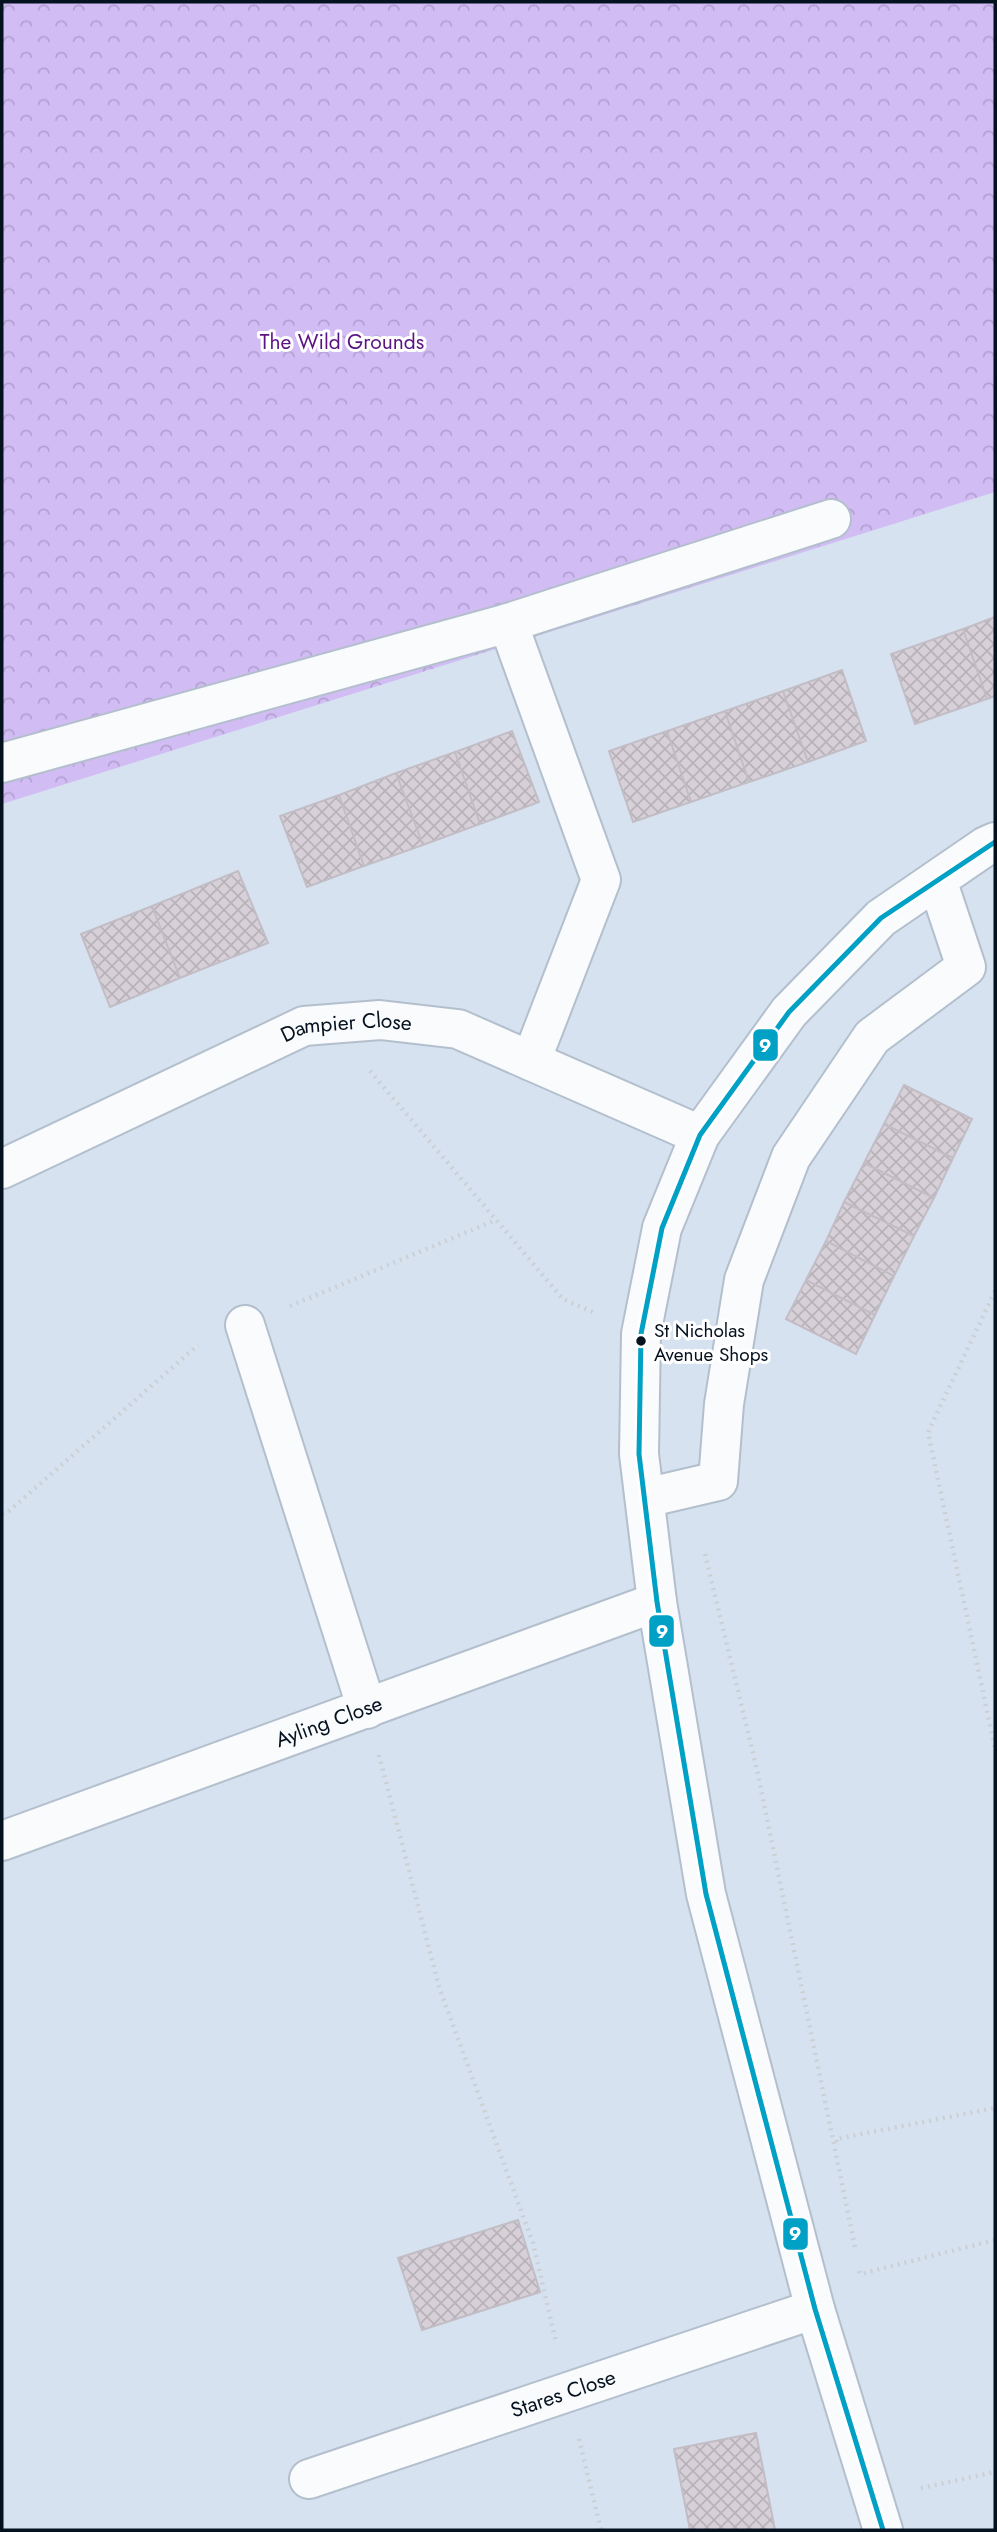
<svg xmlns="http://www.w3.org/2000/svg" width="997" height="2532" font-family="Jost,sans-serif">
	<style>
		.forest { fill: url(#forest-crowns) }
		.building { fill: url(#building-cross-hatch); stroke: #c2bdc5; stroke-width: 2 }
		.lines { fill: none; stroke-linecap: round; stroke-linejoin: round }
		.minor-casing { stroke: #b3bfcd; stroke-width: 42 }
		.path { stroke: #cccfd3; stroke-width: 4.5; stroke-dasharray: 2 5; stroke-linecap: butt }
		.minor { stroke: #f9fbfd; stroke-width: 38 }
		.bus-1-casing { stroke: #fff; stroke-width: 10 }
		.bus-1 { stroke: #00a1c5; stroke-width: 5 }
		.bus-dot { fill: #04111e; stroke: #fff; stroke-width: 2.5 }
		.labels { text-anchor: middle; dominant-baseline: central; stroke-width: 6; stroke-linejoin: round; paint-order: stroke }
		.bus-label { font-size: 19px; fill: #04111e; stroke: #fff; text-anchor: start }
		.park-label { font-size: 21px; fill: #5b1383; stroke: #fff }
		.street-label { font-size: 21px; fill: #04111e; stroke: #fff }
		.line-badge { stroke: #fff; stroke-width: 2.5 }
		.badge-label { font-size: 19px; text-anchor: middle; font-weight: bold; fill: #fff }
	</style>
	<defs>
		<pattern id="forest-crowns" width="20" height="18" patternUnits="userSpaceOnUse" patternTransform="scale(1.75)"><rect width="20" height="18" fill="#d2bcf4"/><path d="M2 6a3 3 0 1 1 6 0M12 15a3 3 0 1 1 6 0" fill="none" stroke="#b3a1d1"/></pattern>
		<pattern id="building-cross-hatch" width="8" height="8" patternUnits="userSpaceOnUse" patternTransform="scale(1.75)"><rect width="8" height="8" fill="#d8d0d8"/><path d="M0 0l8 8M0 8l8-8" fill="none" stroke="#b8b2b9"/></pattern>
	</defs>
	<rect width="100%" height="100%" fill="#d6e2f0"/>
	<path class="forest" d="M2,2H995V492L2,804Z"/>
	<path class="building" d="M995,617V696L987,699L963,629Z
		M963,629L987,699L915,724L891,654Z
		M842,670L866,741L808,762L783,691Z
		M783,691L808,762L749,782L725,711Z
		M725,711L749,782L691,802L667,731Z
		M512,731L539,802L480,824L455,752Z
		M667,731L691,802L633,822L609,751Z
		M455,752L480,824L423,845L396,773Z
		M396,773L423,845L364,866L339,795Z
		M339,795L364,866L307,887L280,816Z
		M238,871L268,943L180,978L152,906Z
		M152,906L180,978L110,1007L81,934Z
		M904,1085L972,1119L953,1158L884,1124Z
		M884,1124L953,1158L934,1198L864,1163Z
		M864,1163L934,1198L914,1236L844,1202Z
		M844,1202L914,1236L894,1276L826,1241Z
		M826,1241L894,1276L875,1315L806,1280Z
		M806,1280L875,1315L856,1354L786,1319Z
		M518,2220L540,2292L422,2330L398,2258Z
		M756,2433L775,2530H690L674,2449Z"/>
	<g class="lines">
		<g class="minor-casing">
			<g id="minor">
				<path d="M508,623L601,880L531,1061"/>
				<path d="M2,763L508,623L831,519"/>
				<path id="s1" d="M2,1169L304,1026L380,1020L458,1029L700,1135"/>
				<path d="M245,1325L367,1709"/>
				<path d="M645,1498L718,1481L724,1404L744,1280L791,1157L872,1037L966,967L937,880"/>
				<path id="s2" d="M2,1841L657,1602"/>
				<path id="s3" d="M309,2479L815,2309"/>
				<path d="M883,2530L815,2309L706,1894L657,1602L639,1454L641,1334L662,1228L700,1135L789,1012L881,918L986,846L995,842"/>
			</g>
		</g>
		<path class="path" d="M370,1071L563,1299L595,1313
			M995,1291L928,1432L995,1749
			M290,1306L496,1220
			M2,1514L8,1512L198,1345
			M705,1554L757,1770L855,2247
			M379,1755L439,1987L533,2243L556,2342
			M837,2142L836,2139L995,2108
			M859,2271L860,2274L995,2240
			M579,2439L601,2530
			M921,2488L995,2472"/>
		<use href="#minor" class="minor"/>
		<g class="bus-1-casing">
			<path id="bus-1" d="M883,2530L815,2309L706,1894L657,1602L639,1454L641,1334L662,1228L700,1135L789,1012L881,918L995,842"/>
		</g>
		<use href="#bus-1" class="bus-1"/>
	</g>
	<circle class="bus-dot" cx="641" cy="1341" r="6"/>
	<g class="labels">
		<g class="bus-label">
			<text x="654" y="1330">St Nicholas<tspan x="654" dy="24">Avenue Shops</tspan></text>
		</g>
		<g class="park-label">
			<text x="342" y="342">The Wild Grounds</text>
		</g>
		<g class="street-label">
			<text stroke="none"><textPath href="#s1" startOffset="376">Dampier Close</textPath></text>
			<text stroke="none"><textPath href="#s2" startOffset="348">Ayling Close</textPath></text>
			<text stroke="none"><textPath href="#s3" startOffset="268">Stares Close</textPath></text>
		</g>
	</g>
	<g class="line-badge">
		<rect x="752" y="1028" width="27" height="34" rx="7" fill="#00a1c5"/>
		<rect x="648" y="1614" width="27" height="34" rx="7" fill="#00a1c5"/>
		<rect x="782" y="2217" width="27" height="34" rx="7" fill="#00a1c5"/>
	</g>
	<g class="badge-label">
		<text x="765" y="1052">9</text>
		<text x="662" y="1638">9</text>
		<text x="795" y="2240">9</text>
	</g>
	<rect width="997" height="2532" fill="none" stroke="#04111e" stroke-width="7"/>
</svg>
